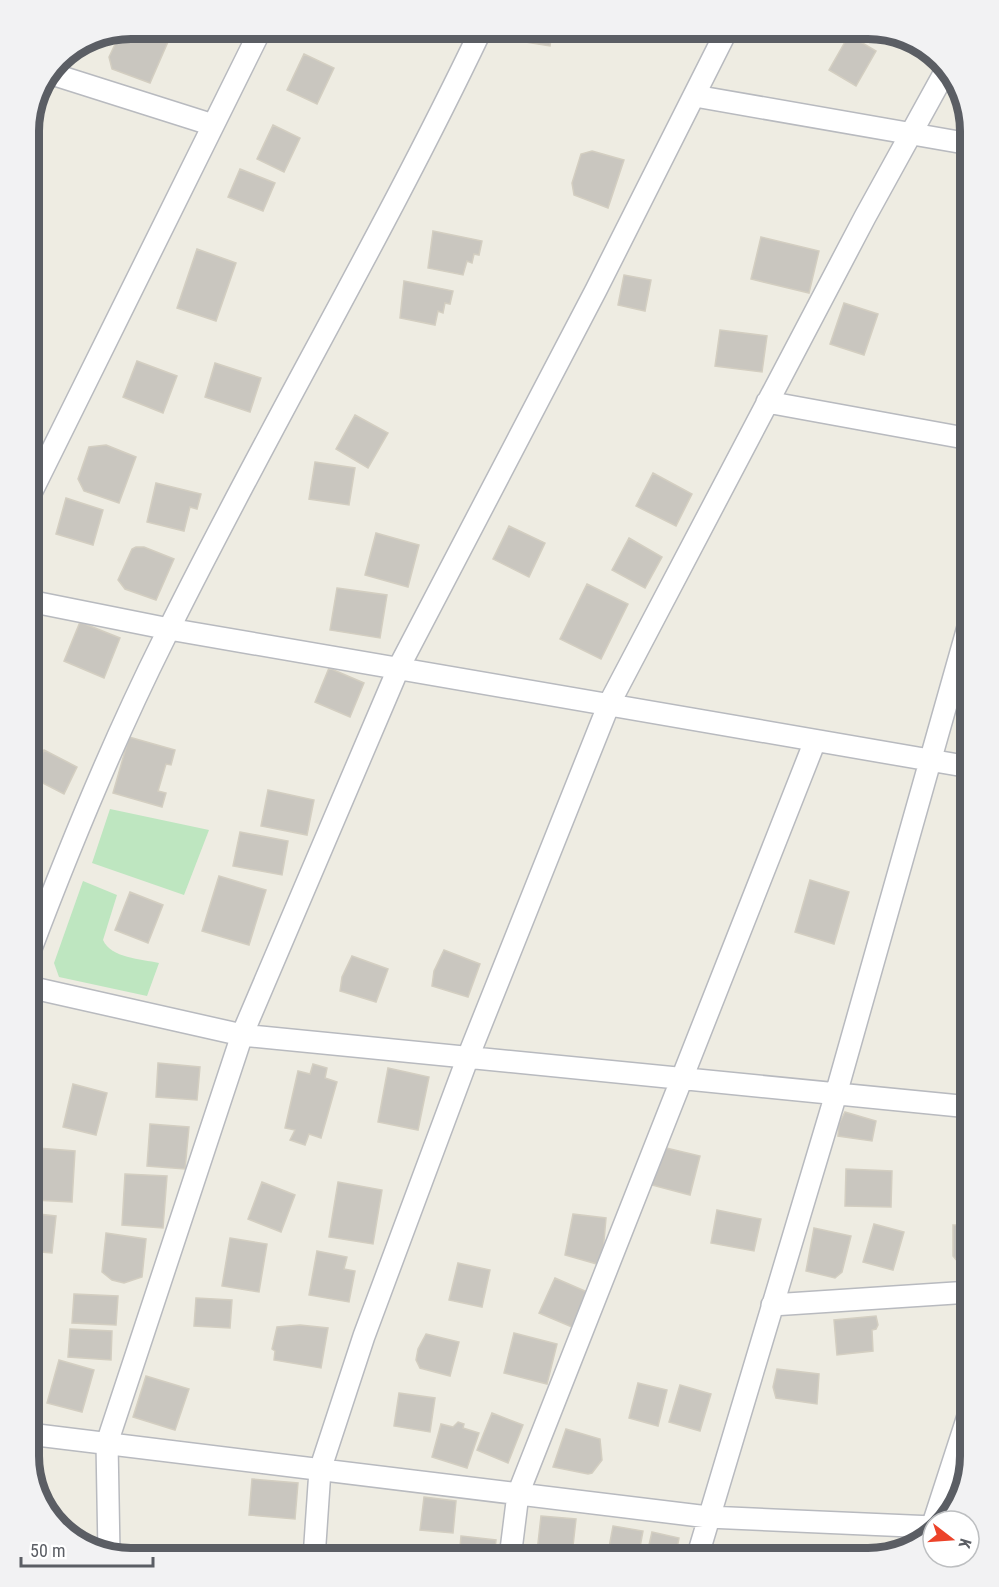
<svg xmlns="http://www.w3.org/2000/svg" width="999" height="1587" font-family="'Roboto Condensed',sans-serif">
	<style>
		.green { fill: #bee6c0 }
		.building { fill: #c9c6bf; stroke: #d3cec1; stroke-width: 1.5 }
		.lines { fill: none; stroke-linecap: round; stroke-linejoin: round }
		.street-casing { stroke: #b8babf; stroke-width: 24 }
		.street { stroke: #fff; stroke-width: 21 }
		.rim { fill: none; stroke: #5b5e64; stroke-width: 8 }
	</style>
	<rect width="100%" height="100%" fill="#eeece2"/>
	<path class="green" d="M110,809L209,830L184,895L92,863Z
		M83,881L117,895L103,940C111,958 141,959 159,963L147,996L59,977L54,963Z"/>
	<path class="building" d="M508,32H552L550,46L507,39Z
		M171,35L150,83L112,69L109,57L119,36Z
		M849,35L876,51L856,86L829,70Z
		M304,54L334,68L317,104L287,90Z
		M273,125L300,138L284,172L257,159Z
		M592,151L624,160L608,208L574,195L572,183L581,154Z
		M240,169L275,183L263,211L228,197Z
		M433,231L482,241L479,255L474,254L472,263L467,261L463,275L428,268Z
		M761,237L819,251L809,293L751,279Z
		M197,249L236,263L216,321L177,308Z
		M624,275L651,280L645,311L618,305Z
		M404,281L453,291L450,304L445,303L443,313L438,311L435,325L400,318Z
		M844,303L878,314L864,355L830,344Z
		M720,330L767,336L762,372L715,366Z
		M137,361L177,376L163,413L123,397Z
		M215,363L261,378L250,412L205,397Z
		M355,415L388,433L368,468L336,449Z
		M106,445L136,457L119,503L84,491L78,479L89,447Z
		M315,462L355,468L349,505L309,499Z
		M653,473L692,494L676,526L636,506Z
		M156,483L201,494L197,509L190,507L184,531L147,522Z
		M66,498L103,510L93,545L56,534Z
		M509,526L545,543L529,577L493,559Z
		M376,533L419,545L408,587L365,575Z
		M629,538L662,557L645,588L612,570Z
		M136,547H144L174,559L156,600L125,589L118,580L132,549Z
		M587,584L628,604L601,659L560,639Z
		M337,588L387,595L380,638L330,630Z
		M80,622L120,638L104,678L64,661Z
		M329,668L364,683L350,717L315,702Z
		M970,689V719L962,717Z
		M129,737L175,750L171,765L166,764L158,791L166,793L162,807L113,793Z
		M44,750L77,767L64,794L31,777Z
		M268,790L314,800L307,835L261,826Z
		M240,832L288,841L282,875L233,866Z
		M29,846L38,849L29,877Z
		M219,876L266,890L249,945L202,931Z
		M810,880L849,892L834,944L795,932Z
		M130,892L163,905L148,943L115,930Z
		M444,950L480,964L468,997L432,986L434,971Z
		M352,956L388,969L376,1002L340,991L342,977Z
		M158,1063L200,1067L197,1100L156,1097Z
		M313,1064L327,1068L325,1078L337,1082L321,1138L309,1134L305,1145L290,1140L295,1130L285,1128L298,1071L310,1074Z
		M388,1068L429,1077L418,1130L378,1122Z
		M73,1084L107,1093L96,1135L63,1127Z
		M845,1112L876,1121L872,1141L838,1136L839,1124Z
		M150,1124L189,1127L185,1169L147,1166Z
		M970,1139V1193H967Z
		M662,1147L700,1156L690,1195L652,1185Z
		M37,1148L75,1151L72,1202L34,1200Z
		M846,1169L892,1171L891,1207L845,1206Z
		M125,1174L167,1176L163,1228L122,1225Z
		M262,1182L295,1195L281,1232L248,1219Z
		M338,1182L382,1190L373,1244L329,1237Z
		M717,1210L761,1219L754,1251L711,1243Z
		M29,1213L56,1216L52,1253L29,1251Z
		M573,1214L606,1218L603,1252L597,1264L565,1255Z
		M874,1224L904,1232L893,1270L863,1262Z
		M953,1225H970V1264L959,1263L953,1256Z
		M814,1228L851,1236L842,1272L835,1278L806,1271Z
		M106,1233L146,1239L142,1277L124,1283L112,1280L102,1272Z
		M230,1238L267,1244L259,1292L222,1286Z
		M317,1251L347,1257L344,1269L355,1271L349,1302L309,1295Z
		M458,1263L490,1270L482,1307L449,1300Z
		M555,1278L587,1292L572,1327L539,1313Z
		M74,1294L118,1296L116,1325L72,1323Z
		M196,1298L232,1300L230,1328L194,1326Z
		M876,1316L878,1325L876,1329L872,1330L873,1351L837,1355L834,1320Z
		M300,1325L328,1328L321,1368L274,1360L275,1351L272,1349L277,1327Z
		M70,1329L112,1331L111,1360L68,1357Z
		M514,1333L557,1344L547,1384L504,1373Z
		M426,1334L459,1342L450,1376L420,1368L416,1360L418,1349Z
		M59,1360L94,1370L82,1412L47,1403Z
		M777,1369L819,1374L817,1404L776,1398L773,1387Z
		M146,1376L189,1389L175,1430L133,1417Z
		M638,1383L667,1390L658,1426L629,1418Z
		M680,1385L711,1394L700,1431L669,1422Z
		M399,1393L435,1398L430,1432L394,1426Z
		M492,1413L523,1425L508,1463L477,1450Z
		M458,1422L464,1424L463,1428L479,1433L467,1468L432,1457L441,1424L453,1427Z
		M566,1429L600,1439L602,1460L592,1473L588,1474L553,1467Z
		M252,1479L298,1483L295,1519L249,1515Z
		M424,1497L456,1501L453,1533L420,1530Z
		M541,1516L576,1519L572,1555L537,1552Z
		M613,1526L643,1531L638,1558H607Z
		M652,1532L679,1538L675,1558H646Z
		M461,1536L496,1540L494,1558H459Z
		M776,1549L807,1558H773Z
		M261,1550L295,1554V1558H259Z"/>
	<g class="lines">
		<g class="street-casing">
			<path id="street" d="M52,74L213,125
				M695,96L970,144
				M767,402L970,439
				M29,497L258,35
				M29,601L169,629L970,767
				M29,954C69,848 112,743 163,641C264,436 381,239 480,32
				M29,987L242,1035L970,1107
				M772,1305L970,1292
				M29,1434L708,1517L933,1527
				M934,1521L970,1410
				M109,1553L107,1443L242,1035L399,667L596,290L727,30
				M314,1558L320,1470L364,1336L468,1057L609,704L865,217L946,70
				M510,1558L518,1494L815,741
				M697,1558L836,1094L970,620"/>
		</g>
		<use href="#street" class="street"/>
	</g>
	<path d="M0 0H999V1587H0ZM131 39H868A92 92 0 0 1 960 131V1456A92 92 0 0 1 868 1548H131A92 92 0 0 1 39 1456V131A92 92 0 0 1 131 39Z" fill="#f2f2f3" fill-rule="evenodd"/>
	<path class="rim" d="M131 39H868A92 92 0 0 1 960 131V1456A92 92 0 0 1 868 1548H131A92 92 0 0 1 39 1456V131A92 92 0 0 1 131 39Z"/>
	<g transform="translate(951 1539) rotate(107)"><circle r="28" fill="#ffffff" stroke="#bdbfc1" stroke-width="1.5"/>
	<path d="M0-4.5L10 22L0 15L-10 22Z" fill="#ec432a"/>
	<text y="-9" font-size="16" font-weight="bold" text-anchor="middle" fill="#5b5e64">K</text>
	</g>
	<path d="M21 1557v9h132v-9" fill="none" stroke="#5b5e64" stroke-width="3"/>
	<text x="30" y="1557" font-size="18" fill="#5b5e64" stroke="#ffffff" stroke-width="4.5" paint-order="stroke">50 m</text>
</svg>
